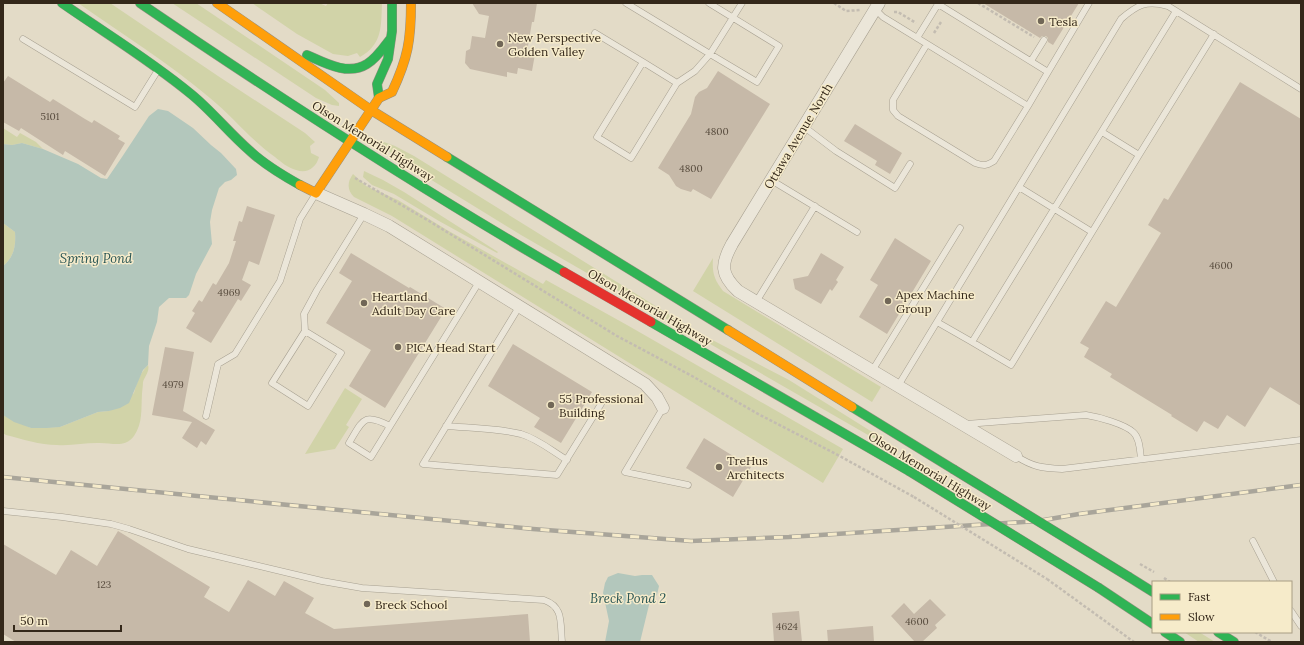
<svg xmlns="http://www.w3.org/2000/svg" width="1304" height="645" font-family="Lora,serif">
	<style>
		.green { fill: #d1d3a8 }
		.water { fill: #b3c7bc }
		.building { fill: #c6b9a8 }
		.lines { fill: none; stroke-linecap: round; stroke-linejoin: round }
		.lane-casing { stroke: #a7a091; stroke-width: 7 }
		.street-casing { stroke: #a7a091; stroke-width: 13 }
		.fast-casing { stroke: #978f81; stroke-width: 10 }
		.slow-casing { stroke: #978f81; stroke-width: 10 }
		.jam-casing { stroke: #978f81; stroke-width: 10 }
		.path { stroke: #c3bcb1; stroke-width: 2.5; stroke-dasharray: 3 2; stroke-linecap: butt }
		.lane { stroke: #ebe6d9; stroke-width: 6 }
		.street { stroke: #ebe6d9; stroke-width: 12 }
		.fast { stroke: #30b455; stroke-width: 9 }
		.slow { stroke: #ff9f0a; stroke-width: 9 }
		.jam { stroke: #e5322d; stroke-width: 9 }
		.rail-casing { stroke: #a9a59a; stroke-width: 4.5 }
		.rail { stroke: #f6ebca; stroke-width: 3; stroke-dasharray: 9; stroke-linecap: butt }
		.fast-bridge-casing { stroke: #8d8578; stroke-width: 10; stroke-linecap: butt }
		.path-bridge { stroke: #c3bcb1; stroke-width: 2.5; stroke-dasharray: 3 2; stroke-linecap: butt }
		.fast-bridge { stroke: #30b455; stroke-width: 9 }
		.poi-dot { fill: #716757; stroke: #f6ebca; stroke-width: 1.5 }
		.labels { text-anchor: middle; dominant-baseline: central; stroke-width: 3; stroke-linejoin: round; paint-order: stroke }
		.number-label { font-size: 10px; fill: #584c3e }
		.poi-label { font-size: 12px; fill: #34281a; stroke: #f6ebca; text-anchor: start }
		.street-label { font-size: 12px; fill: #34281a; stroke: #f6ebca }
		.water-label { font-size: 13px; font-style: italic; fill: #295554; stroke: #f6ebca }
	</style>
	<rect width="100%" height="100%" fill="#e3dbc7"/>
	<path class="green" d="M78,3H110L218,76L305,133L315,142L310,146L311,153L319,157C316,168 307,174 296,170C288,168 281,162 275,157C251,140 233,117 210,98C169,63 122,34 78,3Z
		M172,3H196L325,90L339,103V106L332,105L316,98Z
		M252,3H319L326,6L328,3H382C381,26 383,44 360,57L357,53L348,56L333,54L297,34Z
		M3,128L17,137L20,133L36,142L43,149L22,143L12,145L3,144Z
		M384,142L395,146L414,156L699,333L789,380L877,435L875,439L521,235L399,160L382,145Z
		M364,171L383,180L404,192L498,252L497,253L439,221L394,194L372,185L363,177Z
		M353,174L366,186L398,200L447,230L543,284L546,280L627,325L843,449L823,483L392,216L354,197C347,190 347,182 353,174Z
		M3,223L15,232C16,246 14,257 3,266Z
		M713,258C712,273 714,279 723,291L881,387L872,402L693,291Z
		M148,365C150,371 145,376 143,382C143,386 142,391 142,394C141,409 143,423 134,436C124,449 111,442 97,443C84,443 71,446 57,445C40,445 22,439 6,435L3,433V415L31,428L60,427L98,412L109,411L134,393C137,382 140,373 148,365Z
		M345,388L362,399L346,425L349,427L335,449L305,454Z
		M1184,632H1199L1215,642H1199Z"/>
	<path class="water" d="M158,109L168,111L193,128L211,145L221,153L236,169L237,175L231,180L225,182L219,188L212,210L210,222L212,244L196,274L189,295L186,298H169L159,307L157,322L149,346L148,365L143,370L129,403L120,408L109,411L98,412L60,427L47,428H31L14,422L3,415V266C14,257 16,246 15,232L3,223V144L12,145L22,143L43,149L78,164L101,178L107,179L122,157L149,116Z
		M618,573L635,576L642,575H652L659,586L657,595L650,601L640,642H605L609,621L603,593L605,583L608,577Z"/>
	<path class="building" d="M472,3H537L534,22H532L527,52L535,54L532,71L518,68L517,74L507,72V77L470,69L465,63L466,51L470,49L472,36L485,38L489,16L479,14Z
		M983,3H1079L1053,45L1048,42V38L1046,36H1042L1040,38Z
		M718,71L770,104L711,199L693,189L691,192L681,189L676,186L669,175L658,168L691,114L695,97L699,92L707,88Z
		M8,76L50,102L53,99L85,119L92,123L94,120L120,136L118,139L125,143L105,176L65,151L63,155L21,128L19,131L3,122V83Z
		M1240,82L1301,119V406L1270,387L1245,427L1227,415L1218,429L1204,421L1197,432L1171,416L1172,415L1110,377L1112,374L1084,357L1089,348L1080,343L1106,301L1116,307L1161,233L1148,225L1164,198L1168,200Z
		M855,124L902,153L890,174L875,165L877,161L844,141Z
		M247,206L275,215L259,265L249,261L242,280L251,285L241,301L238,299L211,343L186,328L195,313L192,311L199,300L202,302L213,283L216,285L229,263L236,241H233L239,221L242,222Z
		M895,238L931,261L887,334L859,317L878,285L870,280Z
		M351,253L409,288L410,287L446,309L385,408L349,386L371,350L326,323L352,281L339,273Z
		M821,253L844,267L836,280L838,282L832,291L830,289L821,304L795,289L793,279L808,276Z
		M513,344L592,392L561,443L534,427L540,418L488,386Z
		M165,347L194,352L183,411L215,430L206,445L201,441L197,448L182,438L192,422L152,415Z
		M704,438L751,467L733,497L686,468Z
		M118,531L210,587L204,597L229,612L248,580L275,596L284,581L314,598L305,613L334,629L528,614L530,642H16L3,634V544L56,575L71,550L97,566Z
		M930,599L946,615L935,625L937,628L922,642H915L891,616L904,603L914,614Z
		M799,611L802,642H774L772,613Z
		M873,626L874,642H828L827,630Z"/>
	<g class="lines">
		<g class="lane-casing">
			<path id="lane" d="M626,3L710,54L742,3
				M875,9L883,17L1028,106L1048,72L938,4L917,38
				M595,33L643,62
				M23,39L135,107L158,70
				M927,44L893,100V110L898,116L975,163C984,166 986,166 994,161L1028,106
				M1031,61L1044,40
				M1048,72L1089,3
				M677,83L643,62L597,137L631,158L677,83L695,71L710,54L757,82L779,46L709,3
				M803,126L836,151L895,188L910,164
				M1139,155L1214,34
				M771,180L857,232
				M1019,187L1092,232
				M756,302L815,206
				M519,307L423,464L557,475L601,404
				M937,322L972,342L1176,11
				M305,331L341,353L308,406L272,383L305,331L304,314L317,290L364,214
				M972,342L1011,365L1139,155L1102,132
				M872,371L960,228
				M898,386L1121,19C1137,5 1146,0 1168,6L1301,89
				M663,408L625,472L688,485
				M206,416L218,364L235,354L280,281L300,219L315,195
				M966,424L1086,415C1099,417 1124,424 1133,432C1140,438 1140,451 1141,459
				M390,426C363,412 363,420 349,443L371,457L479,282
				M446,426C470,428 497,428 521,434C538,439 552,451 567,460
				M1016,456C1033,467 1042,468 1062,469L1301,440
				M3,511L62,517L111,524L129,529L188,549L322,581L362,588L544,600C564,607 560,623 562,642
				M1253,541L1274,582
				M1291,611L1301,626"/>
		</g>
		<g class="street-casing">
			<path id="street" d="M879,3L732,244C721,264 720,274 738,291L1016,456
				M316,193L364,214L389,226L645,384L657,397L663,408"/>
		</g>
		<g class="fast-casing">
			<path id="fast" d="M62,3C105,33 150,60 191,94C212,111 229,133 250,151C265,165 282,175 300,185
				M140,3C278,97 419,188 564,272
				M307,55C325,63 348,76 367,64C377,58 384,47 391,38
				M379,98L377,84L388,59L392,31V3
				M447,157L728,330
				M651,322L909,471
				M852,407L953,469
				M1129,577L1153,592
				M1099,588L1153,624
				M1165,632L1180,642
				M1218,632L1234,642"/>
		</g>
		<g class="slow-casing">
			<path id="slow" d="M217,3L371,110L447,157
				M300,185L316,193L379,98L392,92C408,58 411,40 411,3
				M728,330L852,407"/>
		</g>
		<g class="jam-casing">
			<path id="jam" d="M564,272L651,322"/>
		</g>
		<path class="path" d="M834,3L846,11L860,10
			M978,3L1034,37
			M894,12H898L916,23
			M934,33L941,22
			M355,178L429,221L617,336L692,376L760,415L836,454L914,497
			M1164,578L1170,582
			M1047,579L1134,642
			M1255,632L1272,642"/>
		<use href="#lane" class="lane"/>
		<use href="#street" class="street"/>
		<use href="#fast" class="fast"/>
		<use href="#slow" class="slow"/>
		<use href="#jam" class="jam"/>
		<g class="rail-casing">
			<path id="rail" d="M3,477L533,529L691,541L789,537L1038,521L1079,514L1301,485"/>
		</g>
		<use href="#rail" class="rail"/>
		<g class="fast-bridge-casing">
			<path id="fast-bridge" d="M953,469L1129,577
				M909,471L1099,588"/>
		</g>
		<path class="path-bridge" d="M914,497L1047,579
			M1140,564L1154,572"/>
		<use href="#fast-bridge" class="fast-bridge"/>
	</g>
	<g class="poi-dot">
		<circle cx="1041" cy="21" r="4"/>
		<circle cx="500" cy="44" r="4"/>
		<circle cx="888" cy="301" r="4"/>
		<circle cx="364" cy="303" r="4"/>
		<circle cx="398" cy="347" r="4"/>
		<circle cx="551" cy="405" r="4"/>
		<circle cx="719" cy="467" r="4"/>
		<circle cx="367" cy="604" r="4"/>
	</g>
	<g class="labels">
		<g class="number-label">
			<text x="50" y="116">5101</text>
			<text x="717" y="131">4800</text>
			<text x="691" y="168">4800</text>
			<text x="1221" y="265">4600</text>
			<text x="229" y="292">4969</text>
			<text x="173" y="384">4979</text>
			<text x="104" y="584">123</text>
			<text x="917" y="621">4600</text>
			<text x="787" y="626">4624</text>
		</g>
		<g class="poi-label">
			<text x="1049" y="21">Tesla</text>
			<text x="508" y="37">New Perspective<tspan x="508" dy="14">Golden Valley</tspan></text>
			<text x="896" y="294">Apex Machine<tspan x="896" dy="14">Group</tspan></text>
			<text x="372" y="296">Heartland<tspan x="372" dy="14">Adult Day Care</tspan></text>
			<text x="406" y="347">PICA Head Start</text>
			<text x="559" y="398">55 Professional<tspan x="559" dy="14">Building</tspan></text>
			<text x="727" y="460">TreHus<tspan x="727" dy="14">Architects</tspan></text>
			<text x="375" y="604">Breck School</text>
		</g>
		<g class="street-label">
			<text transform="translate(798 136) rotate(-59)">Ottawa Avenue North</text>
			<text transform="translate(373 141) rotate(32)">Olson Memorial Highway</text>
			<text transform="translate(650 307) rotate(30)">Olson Memorial Highway</text>
			<text transform="translate(930 471) rotate(31)">Olson Memorial Highway</text>
		</g>
		<g class="water-label">
			<text x="96" y="258">Spring Pond</text>
			<text x="628" y="598">Breck Pond 2</text>
		</g>
	</g>
	<rect width="1304" height="645" fill="none" stroke="#34281a" stroke-width="8"/>
	<rect x="1152" y="581" width="140" height="52" fill="#f6ebca" stroke="#a89d84"/>
	<rect x="1160" y="594" width="20" height="6" fill="#30b455" stroke="#a89d84"/>
	<text x="1188" y="601" font-size="12" fill="#34281a">Fast</text>
	<rect x="1160" y="614" width="20" height="6" fill="#ff9f0a" stroke="#a89d84"/>
	<text x="1188" y="621" font-size="12" fill="#34281a">Slow</text>
	<path d="M14 625v6h107v-6" fill="none" stroke="#34281a" stroke-width="2"/>
	<text x="20" y="625" font-size="12" fill="#34281a" stroke="#f6ebca" stroke-width="3" paint-order="stroke">50 m</text>
</svg>
